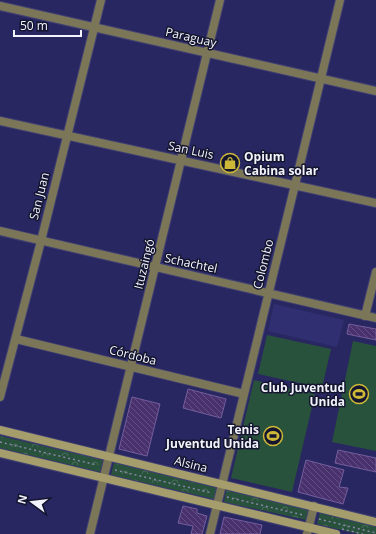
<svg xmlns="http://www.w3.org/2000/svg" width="376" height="534" font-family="'Open Sans',sans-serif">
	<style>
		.built { fill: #302f71 }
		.forest { fill: url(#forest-crowns) }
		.pitch { fill: #29523c }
		.building { fill: url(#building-back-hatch); stroke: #745e9d }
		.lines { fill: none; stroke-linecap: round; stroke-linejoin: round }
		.street-casing { stroke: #404073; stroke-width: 10 }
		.secondary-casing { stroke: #404073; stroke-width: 10 }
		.path { stroke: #8887a9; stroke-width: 1.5; stroke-dasharray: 2 3; stroke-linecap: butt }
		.street { stroke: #7c7658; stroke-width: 8 }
		.secondary { stroke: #a69d6c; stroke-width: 8 }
		.labels { text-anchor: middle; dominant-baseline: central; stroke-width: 3; stroke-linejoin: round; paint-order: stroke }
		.street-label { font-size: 12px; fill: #f3f4fb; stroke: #14152f }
		.poi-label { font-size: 12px; font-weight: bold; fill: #f3f4fb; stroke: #14152f; text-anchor: end }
	</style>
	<defs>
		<pattern id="forest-crowns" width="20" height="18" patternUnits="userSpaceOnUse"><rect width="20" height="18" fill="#29523c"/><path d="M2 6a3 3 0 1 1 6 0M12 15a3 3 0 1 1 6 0" fill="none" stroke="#486c59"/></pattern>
		<pattern id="building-back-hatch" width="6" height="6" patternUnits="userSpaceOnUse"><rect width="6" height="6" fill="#48316c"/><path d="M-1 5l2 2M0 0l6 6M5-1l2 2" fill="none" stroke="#634f82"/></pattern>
	</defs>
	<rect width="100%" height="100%" fill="#282761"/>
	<path class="built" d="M274,304L344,320L337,347L268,331Z"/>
	<path class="forest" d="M0,436L103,460L100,472L0,448Z
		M114,462L217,488L214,499L111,475Z
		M226,490L309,510L306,520L224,502Z
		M320,512L376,526V534H358L317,524Z"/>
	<path class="pitch" d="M267,335L331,349L322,388L258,374Z
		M353,341L376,346V451L332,442Z
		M254,380L315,394L292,492L231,478Z"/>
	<path class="building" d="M349,324L376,329V340L347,334Z
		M188,389L226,399L221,418L183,408Z
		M132,397L160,404L147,456L119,449Z
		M338,450L376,458V472L335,463Z
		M306,460L344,470L339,487L348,488L343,504L298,492Z
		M183,506L197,509V513L207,516L202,534H191L193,526L178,523Z
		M224,517L262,525L260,534H220Z"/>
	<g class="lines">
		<g class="street-casing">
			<path id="street" d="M0,6L376,91
				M0,121L376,203
				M0,231L376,318
				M365,316L376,272
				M16,339L244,394
				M0,397L41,241L101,0
				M90,534L220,0
				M210,534L340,0
				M307,534L314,506"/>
		</g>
		<g class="secondary-casing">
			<path id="secondary" d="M0,430L376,522
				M0,453L336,534"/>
		</g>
		<path class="path" d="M0,442L97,465
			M115,470L212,493
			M227,497L303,515
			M319,519L376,533
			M342,529L363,534"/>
		<use href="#street" class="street"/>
		<use href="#secondary" class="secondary"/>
	</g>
	<defs>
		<g id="shop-ring" transform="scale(1)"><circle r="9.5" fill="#14152f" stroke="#ceb837" stroke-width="1.5"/><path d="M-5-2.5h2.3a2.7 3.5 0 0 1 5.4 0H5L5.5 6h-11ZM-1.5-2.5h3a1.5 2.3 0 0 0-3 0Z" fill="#ceb837"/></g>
		<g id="stadium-ring" transform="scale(1)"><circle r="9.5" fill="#14152f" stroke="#ceb837" stroke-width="1.5"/><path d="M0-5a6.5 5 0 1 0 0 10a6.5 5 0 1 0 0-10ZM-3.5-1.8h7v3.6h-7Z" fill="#ceb837"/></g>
	</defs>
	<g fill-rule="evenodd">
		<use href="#shop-ring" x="230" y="163"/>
		<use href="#stadium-ring" x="359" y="394"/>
		<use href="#stadium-ring" x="273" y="436"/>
	</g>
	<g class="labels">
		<g class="street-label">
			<text transform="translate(191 37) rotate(13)">Paraguay</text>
			<text transform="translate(191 150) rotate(12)">San Luis</text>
			<text transform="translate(39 196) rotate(-76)">San Juan</text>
			<text transform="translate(191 263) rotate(12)">Schachtel</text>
			<text transform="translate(144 264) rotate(-76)">Ituzaingó</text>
			<text transform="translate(263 264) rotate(-76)">Colombo</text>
			<text transform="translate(133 355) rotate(14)">Córdoba</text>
			<text transform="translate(191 464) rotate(14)">Alsina</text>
		</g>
		<g class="poi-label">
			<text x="244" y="156" text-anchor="start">Opium<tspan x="244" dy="14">Cabina solar</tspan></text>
			<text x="345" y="387">Club Juventud<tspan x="345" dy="14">Unida</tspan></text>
			<text x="259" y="429">Tenis<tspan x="259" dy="14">Juventud Unida</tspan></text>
		</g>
	</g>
	<g transform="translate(32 502) rotate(285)" stroke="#14152f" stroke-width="3" paint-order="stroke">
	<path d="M0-3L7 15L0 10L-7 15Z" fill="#f3f4fb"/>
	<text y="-6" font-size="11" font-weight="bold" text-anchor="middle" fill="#f3f4fb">N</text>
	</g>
	<path d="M14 30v6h67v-6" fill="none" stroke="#f3f4fb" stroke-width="2"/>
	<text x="20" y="30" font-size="12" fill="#f3f4fb" stroke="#14152f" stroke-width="3" paint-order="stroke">50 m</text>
</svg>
